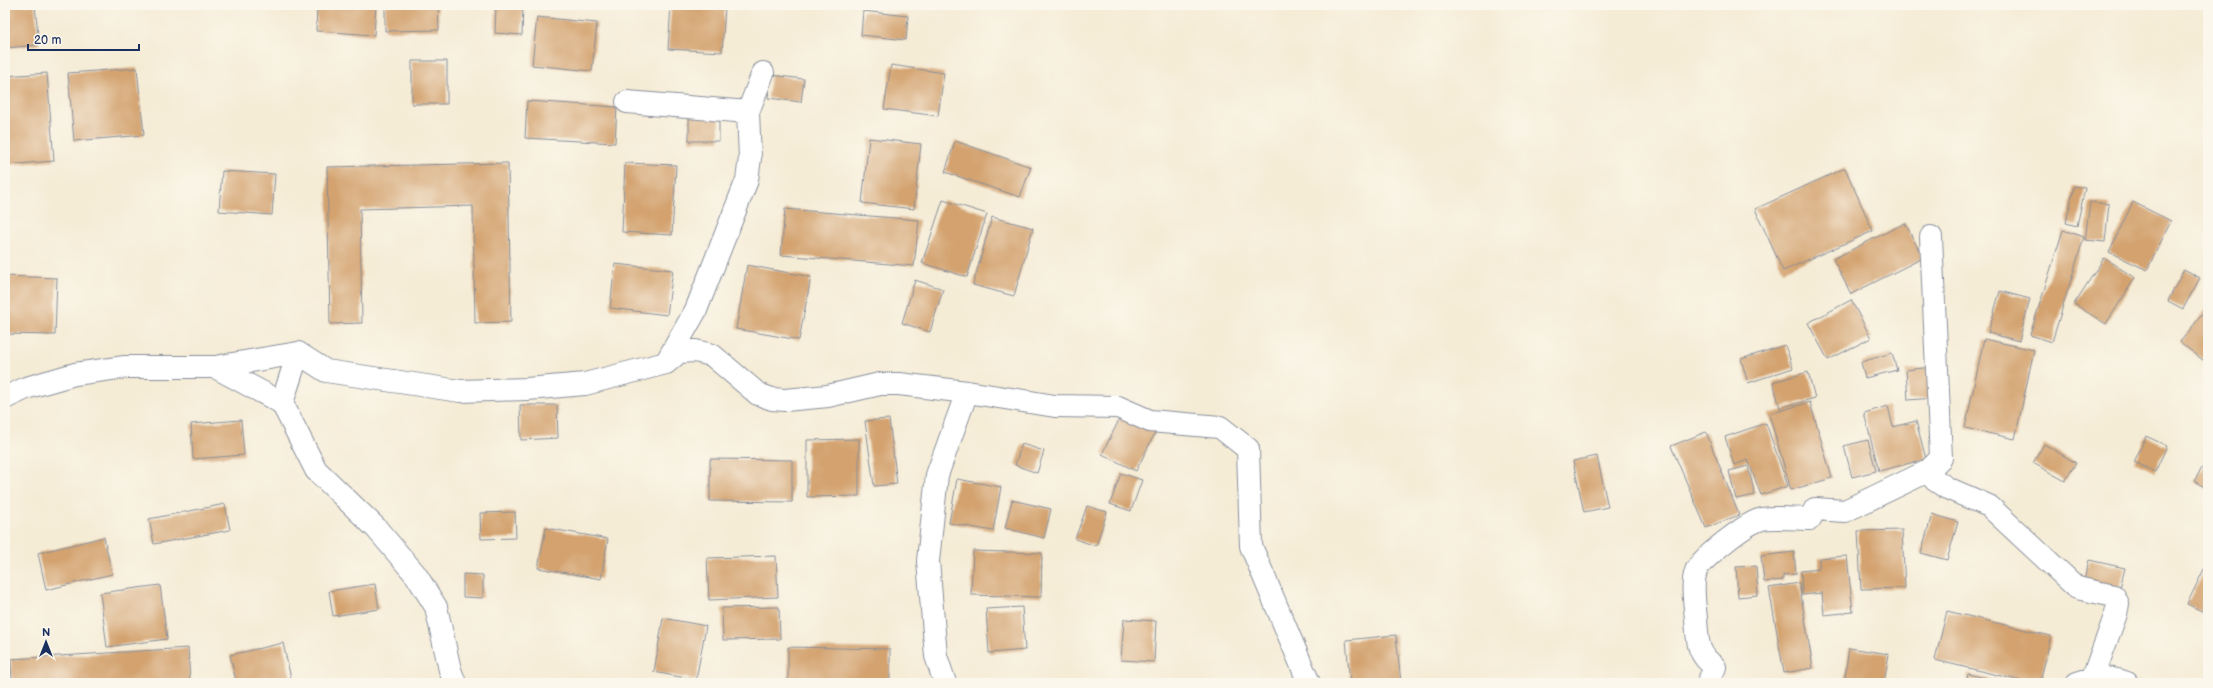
<svg xmlns="http://www.w3.org/2000/svg" width="2213" height="688" font-family="'Balsamiq Sans',sans-serif">
	<style>
		.building { fill: #d3a26e }
		.lines { fill: none; stroke-linecap: round; stroke-linejoin: round }
		.minor-casing { stroke: #888e9a; stroke-width: 24 }
		.minor { stroke: #fff; stroke-width: 22 }
	</style>
	<rect width="100%" height="100%" fill="#fbf7ec"/>
	<filter id="ink" filterUnits="userSpaceOnUse"><feTurbulence type="fractalNoise" baseFrequency=".025" numOctaves="2"/><feDisplacementMap in="SourceGraphic" scale="8" xChannelSelector="R" yChannelSelector="G"/><feConvolveMatrix kernelMatrix="1 2 1 2 8 2 1 2 1" color-interpolation-filters="sRGB"/></filter>
	<filter id="wash" filterUnits="userSpaceOnUse"><feTurbulence type="fractalNoise" baseFrequency=".012" numOctaves="4" result="noise"/><feDisplacementMap in="SourceGraphic" scale="16" xChannelSelector="R" yChannelSelector="G"/><feGaussianBlur stdDeviation="0.9" result="paint"/><feColorMatrix in="noise" values="0 0 0 0 0 0 0 0 0 0 0 0 0 0 0 0 0 1.4 0 .05"/><feComposite in="paint" operator="in"/></filter>
	<g filter="url(#wash)">
		<rect width="100%" height="100%" fill="#f5ecd6"/>
		<g id="blocks">
			<path class="building" d="M5,5H35L39,45L5,48Z
				M317,5H376L374,35L316,31Z
				M385,5H438L439,30L385,31Z
				M496,5H523L522,35L495,33Z
				M671,5L725,7L722,52L668,49Z
				M863,11L908,16L906,40L861,35Z
				M537,17L597,23L592,71L532,65Z
				M412,61H447V104H412Z
				M891,65L944,73L938,116L884,109Z
				M137,68L144,135L74,141L68,73Z
				M47,73L54,161L5,165V76Z
				M771,75L804,79L801,102L768,98Z
				M527,101L617,107L615,143L525,138Z
				M689,114H719V141H689Z
				M869,138L921,144L914,209L862,203Z
				M955,141L1031,167L1020,197L945,172Z
				M508,163L511,322L475,323L473,206L360,209L362,323L330,324L327,167Z
				M625,163L676,165L672,235L622,232Z
				M1845,168L1873,231L1783,271L1755,209Z
				M222,171L275,174L272,215L219,211Z
				M2074,186L2085,188L2077,226L2066,223Z
				M943,200L987,214L967,277L922,263Z
				M2090,202L2109,204L2105,242L2085,240Z
				M2133,202L2171,221L2147,270L2109,252Z
				M785,209L919,220L914,266L781,255Z
				M992,217L1033,228L1014,296L973,285Z
				M1905,223L1923,258L1851,294L1833,259Z
				M2063,230L2084,237L2052,342L2030,335Z
				M2104,258L2135,278L2106,324L2074,304Z
				M615,264L673,270L667,315L610,308Z
				M747,265L811,277L799,340L736,329Z
				M2184,269L2200,278L2183,309L2168,301Z
				M5,276L57,278L55,335L5,334Z
				M915,280L943,289L930,332L902,323Z
				M2000,291L2030,299L2019,341L1988,333Z
				M1851,300L1871,338L1828,360L1808,323Z
				M2208,307V364L2180,342Z
				M1984,339L2034,350L2015,439L1965,428Z
				M1785,345L1793,368L1748,383L1741,359Z
				M1892,353L1897,370L1865,378L1861,362Z
				M1932,367L1935,398L1908,400L1906,370Z
				M1808,372L1815,398L1780,408L1773,382Z
				M1810,402L1832,478L1791,490L1769,414Z
				M520,405H557L558,438L521,440Z
				M1888,406L1893,427L1916,421L1926,459L1879,471L1864,413Z
				M1122,414L1156,431L1136,471L1102,454Z
				M889,419L897,484L874,486L865,421Z
				M241,420L244,455L193,459L191,424Z
				M1766,423L1788,486L1761,495L1748,460L1734,465L1725,437Z
				M1706,432L1739,515L1706,528L1671,446Z
				M2146,436L2167,446L2155,472L2134,462Z
				M859,439V496L807,497V440Z
				M1868,440L1876,471L1852,477L1844,446Z
				M1022,444L1044,451L1037,473L1015,465Z
				M2044,444L2076,463L2065,481L2033,463Z
				M1597,456L1608,507L1584,512L1573,461Z
				M710,459L792,460V502L710,501Z
				M2208,459V489L2194,481Z
				M1748,466L1755,495L1736,499L1729,471Z
				M1121,473L1142,480L1131,511L1110,504Z
				M957,479L1001,487L993,531L949,523Z
				M1012,500L1051,509L1044,538L1005,528Z
				M225,504L230,530L154,544L149,519Z
				M1087,506L1107,512L1096,546L1075,539Z
				M515,512L516,538L481,539L480,513Z
				M1932,514L1958,522L1947,560L1921,553Z
				M546,528L608,539L601,579L538,568Z
				M1902,530L1905,588L1861,589L1858,531Z
				M104,537L112,574L46,590L38,553Z
				M973,551L1042,553L1041,597L971,595Z
				M1794,552L1796,574L1783,575V580L1764,582L1761,556Z
				M776,556L778,597L709,600L707,558Z
				M1847,556L1853,612L1824,615L1822,593L1802,595L1801,571L1819,569V558Z
				M2089,560L2125,568L2120,588L2084,580Z
				M2208,561V614L2187,604Z
				M1756,566L1758,595L1738,597L1736,567Z
				M463,574L483,575V598L463,597Z
				M1799,583L1813,668L1784,673L1769,588Z
				M375,584L379,609L333,616L329,591Z
				M160,585L167,639L107,647L100,593Z
				M779,607L780,639L723,640L722,608Z
				M1022,607L1025,650L989,653L986,609Z
				M1947,611L2051,636L2040,683H2030L1935,660Z
				M663,618L706,626L696,680L654,672Z
				M1124,619L1156,621L1154,662L1121,660Z
				M1396,635L1401,683H1350L1346,640Z
				M283,643L292,683H232L236,681L230,655Z
				M788,647L890,649V683H788Z
				M188,648L190,683H12L11,659Z
				M1849,648L1889,654L1884,683H1844Z
				M1968,674L2003,682V683H1966Z"/>
		</g>
	</g>
	<g filter="url(#ink)">
		<use href="#blocks" fill-opacity="0" stroke="#888e9a" stroke-width="1"/>
		<g class="lines">
			<g class="minor-casing">
				<path id="minor" d="M627,102L748,112
					M667,361L696,310L747,180L750,158L748,112L763,73
					M215,367L282,403L316,470L376,528L416,575L436,607L450,670L455,683
					M5,398L26,388L75,374L125,367H215L298,353L326,371L460,391L527,389L585,384L666,363L679,352L695,351L712,355L758,394L772,399L785,400L828,396L880,384H899L967,392L1055,406L1118,407L1150,421L1220,427L1248,449L1251,546L1309,683
					M282,403L298,353
					M1928,471L1935,480L1947,488L1989,506L2077,588L2114,596L2118,604L2116,614L2093,677
					M945,683L936,656L928,561L937,475L967,392
					M1708,683L1715,667C1696,653 1698,641 1696,619C1695,605 1691,585 1696,571C1700,559 1746,524 1759,520C1768,516 1799,519 1810,519L1815,509L1845,511L1928,471L1941,458L1931,237
					M2077,683C2094,677 2110,676 2127,683"/>
			</g>
			<use href="#minor" class="minor"/>
		</g>
	</g>
	<rect width="2213" height="688" fill="none" stroke="#fbf7ec" stroke-width="20"/>
	<g transform="translate(46 642)" stroke="#fbf7ec" stroke-width="3" paint-order="stroke">
	<path d="M0-3L7 15L0 10L-7 15Z" fill="#1b2f5e"/>
	<text y="-6" font-size="11" font-weight="bold" text-anchor="middle" fill="#1b2f5e">N</text>
	</g>
	<path d="M28 44v6h111v-6" fill="none" stroke="#1b2f5e" stroke-width="2"/>
	<text x="34" y="44" font-size="12" fill="#1b2f5e" stroke="#fbf7ec" stroke-width="3" paint-order="stroke">20 m</text>
</svg>
